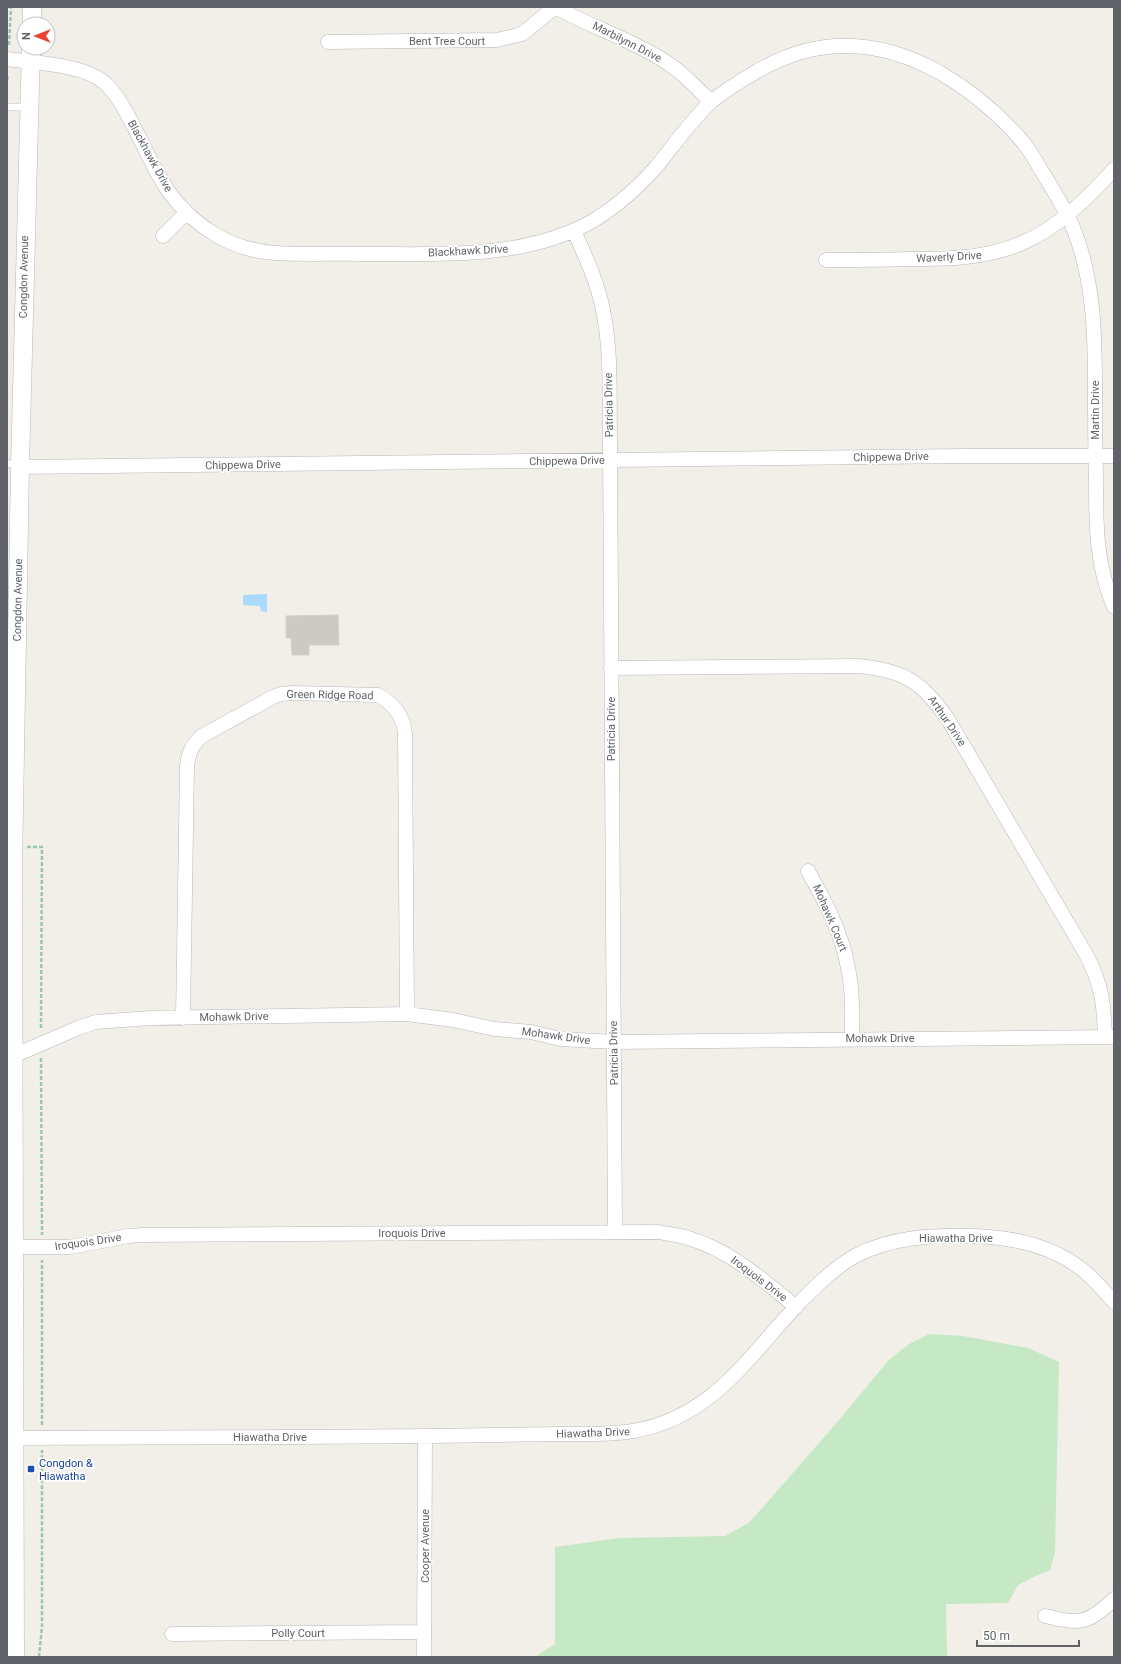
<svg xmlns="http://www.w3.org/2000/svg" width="1121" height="1664" font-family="Roboto,sans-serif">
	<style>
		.green { fill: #c5e8c5 }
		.water { fill: #aadaff }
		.building { fill: #cccac5; stroke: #d6d1c6 }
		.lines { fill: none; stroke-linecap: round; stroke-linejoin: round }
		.service-casing { stroke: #b5b8bc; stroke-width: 8 }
		.minor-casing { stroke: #b5b8bc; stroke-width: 15 }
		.tertiary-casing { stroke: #b5b8bc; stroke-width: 19 }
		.path { stroke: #9cc7a9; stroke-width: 2.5; stroke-dasharray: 4 2; stroke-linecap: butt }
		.service { stroke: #fff; stroke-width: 7 }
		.minor { stroke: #fff; stroke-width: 14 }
		.tertiary { stroke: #fff; stroke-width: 18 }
		.transit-dot { fill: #1a4fb4; stroke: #fff; stroke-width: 1.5 }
		.labels { text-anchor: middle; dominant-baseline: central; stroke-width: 3.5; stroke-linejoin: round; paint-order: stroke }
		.street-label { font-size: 11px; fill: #5f6368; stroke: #fff }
		.transit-label { font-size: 11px; fill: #164399; stroke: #fff; text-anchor: start }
	</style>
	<rect width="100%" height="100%" fill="#f1efe8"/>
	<path class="green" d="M929,1334L963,1336L1028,1348L1059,1362L1055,1553L1050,1570L1033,1577L1018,1585L1008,1603L946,1604L947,1657H535L555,1644V1547L620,1538L725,1536L749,1523L840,1419L888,1361L909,1344Z"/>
	<path class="water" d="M267,594V612L261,611L260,606L243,605V595Z"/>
	<path class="building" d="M338,615L339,645H309V655H292L291,638H286V616Z"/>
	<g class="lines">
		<g class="service-casing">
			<path id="service" d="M7,107H28
				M7,463L20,467"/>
		</g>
		<g class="minor-casing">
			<path id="minor" d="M555,7C590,26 629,39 663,60C681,71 696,87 711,102
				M328,42L497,40L522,34L555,7
				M7,59C35,63 83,64 105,83C119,96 128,116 137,133C147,152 156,174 169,192C194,227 233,251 276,253C307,255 338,253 369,254C436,254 507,258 570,232C602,220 635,191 657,166C675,144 691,120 712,101C725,91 740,81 754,73C815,36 877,38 939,72C970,90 999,114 1023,142C1032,153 1038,166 1046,178C1056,195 1067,212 1074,230C1094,281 1095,335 1095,389C1095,417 1095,445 1096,474C1096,520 1095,563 1114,607
				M574,231C583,251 592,270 598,290C613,339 609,395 610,445L615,1232
				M163,236L186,213
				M826,260C854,260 881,260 908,259C948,259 985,259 1022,243C1058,228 1089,197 1114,169
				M20,467L963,456H1114
				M611,668L858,666C904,670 923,682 949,721L1087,956C1102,986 1104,1004 1105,1037
				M808,871C825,901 842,933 848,968C853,991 852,1015 852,1039
				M183,1018L187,767C188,753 192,745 202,736L273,697L281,694L293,693L378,695C393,703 403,715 405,733L407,1014
				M7,1056H13L78,1028L96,1022L151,1018L407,1014L453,1020L494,1029L531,1032L560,1039L614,1042L1114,1037
				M7,1247H70L128,1236L143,1235L658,1232C668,1234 679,1235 688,1238C730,1250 763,1280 796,1307
				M7,1438C149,1438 292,1437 434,1436C476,1435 518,1435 560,1434C584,1434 609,1435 633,1431C712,1418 749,1356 800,1302C817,1285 834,1268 855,1256C891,1237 932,1235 972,1236C1010,1237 1049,1244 1080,1268C1093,1277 1103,1290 1114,1302
				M1045,1616C1079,1624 1087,1625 1114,1599
				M172,1634L424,1632
				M424,1657L425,1436"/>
		</g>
		<g class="tertiary-casing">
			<path id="tertiary" d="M32,24V7
				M15,1657L13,868L20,467L31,48"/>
		</g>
		<path class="path" d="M9,45L11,7
			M7,80L8,74
			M27,847H42L41,1029
			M41,1058L42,1235
			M42,1425V1260
			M39,1657L42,1626V1450"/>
		<use href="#service" class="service"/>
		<use href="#minor" class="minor"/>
		<use href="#tertiary" class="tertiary"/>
	</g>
	<rect class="transit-dot" x="27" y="1465" width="8" height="8" rx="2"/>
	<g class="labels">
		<g class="street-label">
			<text x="447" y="41">Bent Tree Court</text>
			<text transform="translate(627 42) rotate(27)">Marbilynn Drive</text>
			<text transform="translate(150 156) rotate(61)">Blackhawk Drive</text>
			<text transform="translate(468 251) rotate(-3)">Blackhawk Drive</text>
			<text transform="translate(949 257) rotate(-3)">Waverly Drive</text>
			<text transform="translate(24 277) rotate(-89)">Congdon Avenue</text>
			<text transform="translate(609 405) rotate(-91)">Patricia Drive</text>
			<text transform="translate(1095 410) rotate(-90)">Martin Drive</text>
			<text transform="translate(891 457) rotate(-1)">Chippewa Drive</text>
			<text transform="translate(567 461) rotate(-1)">Chippewa Drive</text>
			<text transform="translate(243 465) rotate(-1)">Chippewa Drive</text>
			<text transform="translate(18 600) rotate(-89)">Congdon Avenue</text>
			<text transform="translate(330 695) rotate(1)">Green Ridge Road</text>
			<text transform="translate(947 721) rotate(56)">Arthur Drive</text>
			<text transform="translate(611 729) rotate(-90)">Patricia Drive</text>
			<text transform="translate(830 918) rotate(67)">Mohawk Court</text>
			<text transform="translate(234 1017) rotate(-1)">Mohawk Drive</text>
			<text transform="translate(556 1036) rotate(8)">Mohawk Drive</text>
			<text x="880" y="1038">Mohawk Drive</text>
			<text transform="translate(614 1053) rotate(-91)">Patricia Drive</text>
			<text x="412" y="1233">Iroquois Drive</text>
			<text x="956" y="1238">Hiawatha Drive</text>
			<text transform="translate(88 1242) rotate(-8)">Iroquois Drive</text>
			<text transform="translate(759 1279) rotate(37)">Iroquois Drive</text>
			<text transform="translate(593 1433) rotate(-2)">Hiawatha Drive</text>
			<text x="270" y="1437">Hiawatha Drive</text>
			<text transform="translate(425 1546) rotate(-90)">Cooper Avenue</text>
			<text x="298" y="1633">Polly Court</text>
		</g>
		<g class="transit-label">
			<text x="39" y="1463">Congdon &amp;<tspan x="39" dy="13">Hiawatha</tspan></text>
		</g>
	</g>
	<rect width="1121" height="1664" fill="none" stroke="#5f6368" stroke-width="16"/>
	<g transform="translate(36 36) rotate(270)"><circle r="19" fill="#ffffff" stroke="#bfc1c3"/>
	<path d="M0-3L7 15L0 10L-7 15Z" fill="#ea4335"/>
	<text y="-6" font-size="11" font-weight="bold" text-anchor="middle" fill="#5f6368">N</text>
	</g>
	<path d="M977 1640v6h102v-6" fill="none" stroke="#5f6368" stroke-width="2"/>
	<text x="983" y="1640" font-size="12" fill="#5f6368" stroke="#ffffff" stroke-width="3" paint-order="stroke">50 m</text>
</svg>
